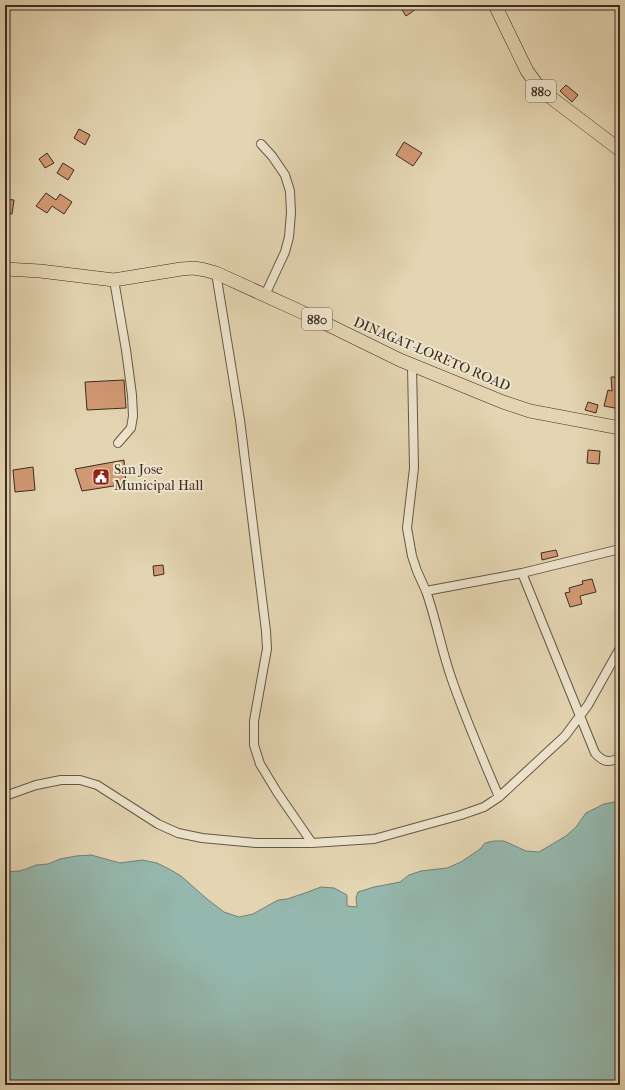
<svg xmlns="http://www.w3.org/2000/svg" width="625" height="1090" font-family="'IM FELL French Canon',serif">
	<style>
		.water { fill: #95b8ae; stroke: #728075 }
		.building { fill: #d29973; stroke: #3d2c20 }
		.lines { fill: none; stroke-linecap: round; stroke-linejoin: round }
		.minor-casing { stroke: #675644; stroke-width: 10 }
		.primary-casing { stroke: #3d2c20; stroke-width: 14 }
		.minor { stroke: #ede4cd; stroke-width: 8 }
		.primary { stroke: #e4d5b2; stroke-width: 13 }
		.labels { text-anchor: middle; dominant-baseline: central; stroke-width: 4; stroke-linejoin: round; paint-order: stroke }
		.shield { fill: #ede4cd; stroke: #726354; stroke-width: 1 }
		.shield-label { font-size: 13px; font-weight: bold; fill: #3d2c20 }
		.street-label { font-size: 14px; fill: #3d2c20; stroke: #ede4cd }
		.poi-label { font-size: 14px; fill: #3d2c20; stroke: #ede4cd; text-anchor: start }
	</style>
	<rect width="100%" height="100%" fill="#e4d5b2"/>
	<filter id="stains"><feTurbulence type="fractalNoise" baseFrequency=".005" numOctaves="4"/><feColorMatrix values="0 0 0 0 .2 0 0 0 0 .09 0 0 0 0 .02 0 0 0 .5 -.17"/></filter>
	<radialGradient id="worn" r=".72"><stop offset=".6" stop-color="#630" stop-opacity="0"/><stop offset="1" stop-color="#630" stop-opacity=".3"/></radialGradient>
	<path class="water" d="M620,801V1085H5V872L19,871L26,869L36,865L48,864L60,859L76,856L91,855L120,863L142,860L157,863L171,870L181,876L207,899L224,912L239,917L253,914L278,900L287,899L305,893L321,887L334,888L347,895V906L357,907L356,898L358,892L374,887L400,882L409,875L421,871L447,868L461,862L480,849L485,843L494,841H504L526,851L539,852L566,836L576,827L586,813L604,804Z"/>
	<path class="building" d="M399,5H420L412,12L406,16Z
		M566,85L578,95L572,102L560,91Z
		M79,129L90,135L85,145L74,138Z
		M404,142L422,153L413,166L396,155Z
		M47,153L54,163L45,168L39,159Z
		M63,163L74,170L68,180L57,173Z
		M46,193L56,200L60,194L72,202L64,214L52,206L47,213L36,206Z
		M5,199L14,200L12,214L5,213Z
		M611,377H620V409L604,406L608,390L612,391Z
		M124,380L126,408L87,410L85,382Z
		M588,402L598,405L596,413L585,410Z
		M588,450L600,451L599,464L587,463Z
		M124,460L126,484L82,491L75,469Z
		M33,467L35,490L15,492L13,470Z
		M556,550L558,556L542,560L541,553Z
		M163,565L164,574L154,576L153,566Z
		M592,579L596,592L580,596L582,604L570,607L565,593L570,592L569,588L583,584L582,581Z"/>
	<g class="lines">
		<g class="minor-casing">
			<path id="minor" d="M261,144L272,156L285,175L290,191L291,213L289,237L285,252L265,295
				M216,273L240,420L266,631L267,649L264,665L254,721V745L260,764L277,792L312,843
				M114,280L126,350L132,395L133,416L131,428L118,443
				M412,365L414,468L407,528L412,556L417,571L426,591
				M522,573L620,549
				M5,796L36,785L61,780H80L97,785L158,824L178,833L202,838L256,843H312L374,839L461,815L484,807L499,797L565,736L588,705L620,648
				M499,797C482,757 465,718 451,677C441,648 436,619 426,591L522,573L595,753C603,762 608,763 620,758"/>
		</g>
		<g class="primary-casing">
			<path id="primary" d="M495,5L527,71L541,90L620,150
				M5,269L40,271L114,280L181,269L194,268L205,270L216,273L306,314L400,360L503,402L530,411L620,428"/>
		</g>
		<use href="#minor" class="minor"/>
		<use href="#primary" class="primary"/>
	</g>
	<defs>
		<g id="civic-square" transform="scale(0.9)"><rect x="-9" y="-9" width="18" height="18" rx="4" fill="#8f2418" stroke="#ede4cd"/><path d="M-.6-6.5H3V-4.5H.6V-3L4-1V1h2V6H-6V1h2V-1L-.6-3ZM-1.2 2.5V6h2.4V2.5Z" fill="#fff"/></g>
	</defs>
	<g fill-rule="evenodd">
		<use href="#civic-square" x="101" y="477"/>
	</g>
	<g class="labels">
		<g class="shield">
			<rect x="526" y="80" width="30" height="22" rx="3"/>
			<rect x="302" y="308" width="30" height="22" rx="3"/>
		</g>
		<g class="shield-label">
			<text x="541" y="91">880</text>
			<text x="317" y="319">880</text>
		</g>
		<g class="street-label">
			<text transform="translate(432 354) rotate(23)">DINAGAT-LORETO ROAD</text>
		</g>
		<g class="poi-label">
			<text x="114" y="469">San Jose<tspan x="114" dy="16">Municipal Hall</tspan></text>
		</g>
	</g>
	<rect width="625" height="1090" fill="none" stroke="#e4d5b2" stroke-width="20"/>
	<rect x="6" y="6" width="613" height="1078" fill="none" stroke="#3d2c20" stroke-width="2"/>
	<rect x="10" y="10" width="605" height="1070" fill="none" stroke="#3d2c20"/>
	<rect width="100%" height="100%" filter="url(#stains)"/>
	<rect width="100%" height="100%" fill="url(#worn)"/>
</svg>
